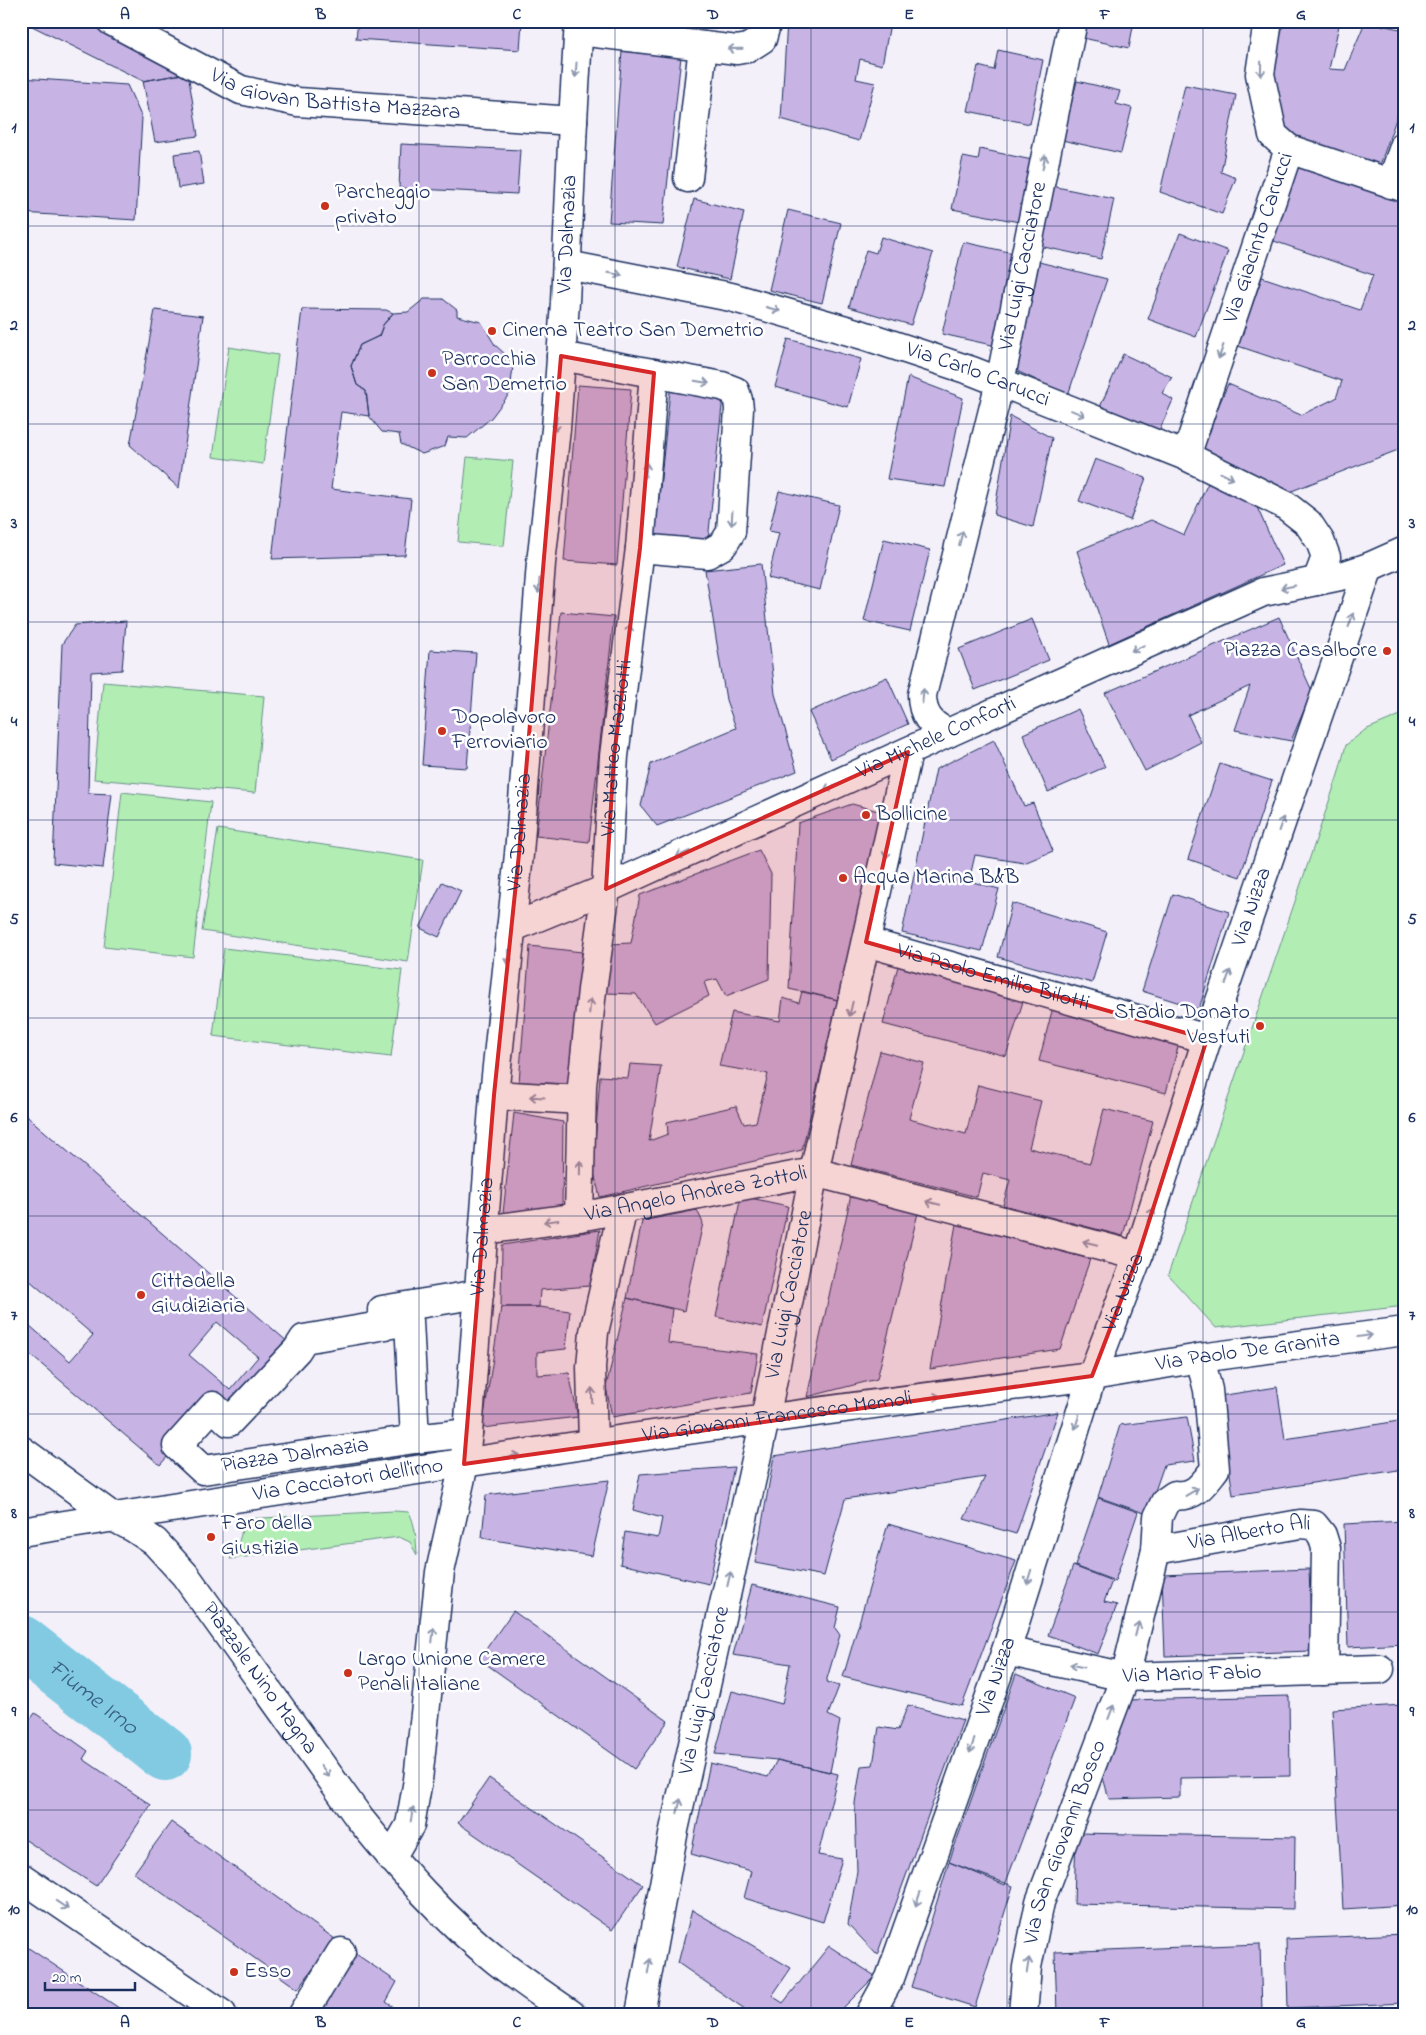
<svg xmlns="http://www.w3.org/2000/svg" width="1426" height="2035" font-family="'Indie Flower',sans-serif">
	<style>
		.green { fill: #b2eeb3; stroke: #668e88 }
		.lines { fill: none; stroke-linecap: round; stroke-linejoin: round }
		.river { stroke: #81cae2; stroke-width: 54 }
		.building { fill: #c8b4e4; stroke: #1b2f5e; fill-rule: evenodd }
		.minor-casing { stroke: #1b2f5e; stroke-width: 31 }
		.major-casing { stroke: #1b2f5e; stroke-width: 31 }
		.minor { stroke: #fff; stroke-width: 28 }
		.major { stroke: #fff; stroke-width: 28 }
		.oneway { stroke: #8d97ae }
		.marked { fill: #d62828; fill-opacity: 0.2; stroke: #d62828; stroke-width: 4; stroke-linejoin: round }
		.grid { fill: none; stroke: #1b2f5e; stroke-width: 1; stroke-opacity: 0.55 }
		.poi-dot { fill: #c8321e; stroke: #fff; stroke-width: 2 }
		.labels { text-anchor: middle; dominant-baseline: central; stroke-width: 5; stroke-linejoin: round; paint-order: stroke }
		.street-label { font-size: 22px; fill: #1b2f5e; stroke: #fff }
		.poi-label { font-size: 22px; fill: #1b2f5e; stroke: #fff; text-anchor: start }
		.water-label { font-size: 24px; font-style: italic; fill: #3a5e86; stroke: #fff }
		.neatline { fill: none; stroke: #1b2f5e; stroke-width: 2 }
		.grid-label { font-size: 16px; text-anchor: middle; font-weight: bold; fill: #1b2f5e }
	</style>
	<rect width="100%" height="100%" fill="#f4f0fa"/>
	<filter id="ink" filterUnits="userSpaceOnUse"><feTurbulence type="fractalNoise" baseFrequency=".02" numOctaves="2"/><feDisplacementMap in="SourceGraphic" scale="10" xChannelSelector="R" yChannelSelector="G"/><feConvolveMatrix kernelMatrix="1 2 1 2 8 2 1 2 1" color-interpolation-filters="sRGB"/></filter>
	<g filter="url(#ink)">
		<path class="green" d="M229,347L278,355L263,464L213,457Z
			M467,457L513,461L504,546L458,542Z
			M103,682L264,696L255,793L94,779Z
			M1405,713V1306L1216,1328L1168,1275L1338,775L1346,745L1365,730Z
			M122,792L211,802L193,957L104,947Z
			M218,829L423,860L408,962L202,931Z
			M224,948L402,970L391,1057L213,1036Z
			M394,1511L409,1512C416,1526 416,1540 417,1555L410,1542L399,1537L230,1559C239,1546 242,1534 243,1519Z"/>
		<g class="lines">
			<path class="river" id="s1" d="M21,1642L165,1754"/>
		</g>
		<path class="building" d="M34,21H101L188,73L143,81L32,26Z
			M358,21H522L520,50L356,39Z
			M787,21H886V27L889,29L882,65L860,59L856,79L875,83L859,141L781,119Z
			M1086,21H1134L1129,48L1083,38Z
			M1216,21H1262L1260,29Z
			M1273,21H1340L1329,69L1345,70L1365,22L1405,30V93L1379,168L1288,142L1264,69Z
			M623,38L682,47L663,225L609,222Z
			M998,50L1043,60L1030,124L968,111L978,66L994,70Z
			M188,73L198,136L155,142L143,81Z
			M21,78L127,85L142,118L136,220L21,213Z
			M1077,81L1120,91L1116,104L1132,108L1121,153L1062,140Z
			M1185,85L1236,95L1221,172L1236,178L1222,214L1160,192Z
			M401,144L520,150L517,194L399,188Z
			M980,149L1032,160L1019,222L952,209L963,157L978,160Z
			M199,151L204,184L178,188L174,154Z
			M1297,156L1405,192V432L1398,450L1289,492L1198,453L1228,384L1301,415L1336,398L1342,381L1238,346L1262,277L1360,310L1373,275L1268,239Z
			M1052,186L1114,199L1101,259L1039,246Z
			M694,199L744,212L730,279L677,267Z
			M788,210L841,223L822,303L769,290Z
			M1180,233L1228,251L1196,337L1148,319Z
			M881,237L933,253L911,325L849,307L866,250L876,253Z
			M963,242L1018,254L996,346L942,334Z
			M1039,262L1107,279L1068,395L1017,371Z
			M424,299H443L457,310V316L481,322L495,345L505,354L513,366L510,393L491,418L467,438L448,437L445,446L422,454L401,444L399,434L382,432L369,416L366,391L357,385L351,366L360,345L379,336L383,325L393,313L408,312Z
			M302,309L386,310L393,313L383,325L379,336L360,345L351,366L357,385L366,391L369,416L341,412L331,489L411,499L405,555L272,559Z
			M155,310L203,316L179,488L130,445Z
			M788,339L861,359L848,407L775,387Z
			M1123,354L1172,377L1162,393L1173,400L1154,442L1097,414Z
			M908,377L963,398L945,487L887,479Z
			M578,385L631,389L617,565L564,561Z
			M670,391L723,396L708,541L655,536Z
			M1010,416L1052,438L1033,527L994,515Z
			M1095,459L1146,478L1130,520L1079,501Z
			M1208,483L1256,505L1283,565L1109,644L1077,551L1151,520L1184,535Z
			M779,491L839,505L820,590L768,578L779,533L769,531Z
			M884,539L930,550L910,631L864,621Z
			M761,564L775,694L797,771L657,826L641,806L651,764L736,728L726,700L705,570Z
			M561,612L614,617L589,842L536,836Z
			M1279,617L1312,691L1291,741L1235,730L1250,686L1188,715L1201,742L1145,771L1105,693Z
			M1032,619L1049,660L975,690L959,649Z
			M126,621L122,670L91,672L88,793L112,794L103,868L53,863L62,644L75,625Z
			M430,650L476,653L467,768L422,765Z
			M887,677L908,724L831,759L809,712Z
			M1078,709L1105,767L1048,792L1023,734Z
			M994,740L1024,806L1033,803L1053,851L1024,863L975,855L969,881L999,889L982,951L902,933L936,769Z
			M1220,764L1272,781L1240,877L1188,859Z
			M852,804L882,812L838,1000L789,989L798,823Z
			M759,850L771,874L769,979L726,996L717,979L704,982L709,996L655,1023L636,994L605,993L609,944L631,943L640,895Z
			M442,882L461,891L439,937L420,928Z
			M1173,894L1229,912L1199,1009L1142,991Z
			M1012,903L1107,932L1092,983L998,957Z
			M530,946L582,952L571,1084L519,1082Z
			M899,962L1026,992L1006,1056L883,1024Z
			M802,991L838,1000L802,1150L600,1197L593,1169L600,1076L628,1078L630,1064L661,1066L649,1141L668,1134L667,1122L736,1106L744,1124L756,1122L768,1074L719,1066L732,1012L780,1021L783,998L799,1003Z
			M1053,1007L1180,1039L1166,1093L1039,1061Z
			M880,1051L924,1063L909,1119L966,1134L978,1085L1041,1101L1029,1148L1090,1163L1104,1109L1153,1121L1123,1236L1003,1205L1010,1180L983,1173L977,1197L851,1165Z
			M21,1111L297,1350L229,1422L213,1406L160,1465L21,1347V1318L70,1361L93,1335L21,1273ZM217,1322L258,1357L230,1390L189,1355Z
			M514,1113L563,1122L562,1210L503,1213Z
			M851,1195L918,1213L877,1379L807,1397Z
			M741,1196L788,1206L762,1327L716,1317Z
			M697,1210L703,1223L684,1311L627,1298L642,1221Z
			M956,1224L1090,1259L1060,1349L930,1369Z
			M600,1230L590,1286L540,1290L539,1307H501L502,1245Z
			M627,1298L672,1309L668,1343L758,1354L751,1393L612,1417L606,1387Z
			M501,1307H539L570,1311L566,1349L537,1352V1375L569,1373L578,1417L482,1428Z
			M1277,1387L1285,1439L1405,1420V1469L1233,1495L1219,1396Z
			M1058,1412L1016,1534L964,1519L985,1477L845,1499L824,1576L755,1563L774,1456Z
			M1187,1417L1195,1461L1164,1465L1147,1514L1098,1497L1120,1425Z
			M734,1467L709,1584L620,1564L625,1532L658,1538L662,1518L633,1510L640,1474Z
			M609,1480L592,1556L482,1538L486,1495Z
			M1098,1498L1138,1512L1115,1581L1075,1566Z
			M1405,1521V1644L1348,1647L1344,1524Z
			M888,1524L1016,1561L962,1706L843,1677Z
			M1073,1566L1112,1581L1104,1602L1117,1605L1098,1654L1048,1635Z
			M1309,1569L1312,1651L1165,1656L1162,1575Z
			M752,1585L840,1607L835,1628L840,1635L826,1682L839,1686L828,1715L840,1721L830,1772L777,1760L715,1754L732,1691L782,1704L790,1664L733,1655Z
			M513,1611L668,1721L634,1769L479,1659Z
			M1016,1674L1075,1698L1005,1885L949,1862Z
			M1289,1696L1290,1776L1180,1778V1797L1109,1799L1101,1770L1128,1700Z
			M908,1705L963,1720L877,1955L848,1924L857,1871L855,1803L861,1766L873,1765L879,1727L898,1730Z
			M1405,1705V1905L1343,1909L1332,1709Z
			M35,1713L88,1751L83,1759L151,1805L96,1886L21,1837V1733Z
			M777,1760L838,1774L818,1855L842,1859L823,1922L744,1898L751,1871L691,1854L710,1763L768,1777Z
			M489,1778L643,1885L612,1930L458,1823Z
			M171,1822L335,1939L298,1989L134,1873Z
			M1076,1833L1295,1837L1294,1909L1074,1904Z
			M949,1862L1013,1886L975,2007L911,1987Z
			M692,1910L791,1968L772,1996L783,2003L829,1946L875,1976L837,2014H752L678,1963Z
			M1405,1934V2003L1288,2008L1286,1939Z
			M21,1943L128,2014H21Z
			M1260,1944L1262,2012L1057,2014L1055,1952Z
			M353,1952L397,1982L386,2002L404,2014H312Z
			M891,2003L903,2014H887Z"/>
		<g class="lines">
			<g class="minor-casing">
				<g id="minor">
					<path id="s2" d="M111,21L241,90L298,102L573,121"/>
					<path d="M579,31L737,50L748,48L762,39L767,21"/>
					<path d="M1289,149L1405,188"/>
					<path d="M688,178L703,46"/>
					<path d="M1391,184L1405,144"/>
					<path id="s3" d="M567,265L731,297L863,335L972,371L1186,456L1285,505L1308,523L1320,541L1326,557L1317,581"/>
					<path d="M561,356L722,386L735,391L738,400L739,409L731,532L723,545L707,554L640,548"/>
					<path id="s4" d="M1186,456L1289,149L1273,135L1260,74L1268,21"/>
					<path id="s5" d="M948,733C931,725 922,715 922,695L1000,382L1073,21"/>
					<path id="s6" d="M511,928L606,889L948,733L1263,592L1345,575L1369,567"/>
					<path id="s7" d="M866,942L1207,1039"/>
					<path d="M494,1095L581,1100"/>
					<path id="s8" d="M579,1217L582,1086L592,990L606,889L614,756L640,548L654,373"/>
					<path id="s9" d="M484,1230L579,1217L814,1172L1138,1256"/>
					<path d="M382,1310L479,1294"/>
					<path d="M409,1321L415,1439L203,1470L177,1446L213,1406L229,1422L297,1350L304,1339Z"/>
					<path d="M415,1439L468,1433"/>
					<path d="M593,1444L591,1367L594,1332L623,1208"/>
					<path id="s10" d="M1156,1550L1300,1524L1314,1525L1322,1535L1326,1548L1324,1671"/>
					<path id="s11" d="M1006,1651L1125,1677L1380,1669"/>
					<path d="M21,1877L222,2014"/>
					<path d="M303,2014L341,1952"/>
					<path id="s12" d="M640,2014L674,1830L765,1419L814,1172L908,752"/>
					<path id="s13" d="M870,2014L890,1978L1006,1651L1092,1376L1200,1358L1405,1331"/>
					<path id="s14" d="M1023,2014L1027,1967L1040,1902L1125,1677L1156,1550L1158,1517L1165,1502L1175,1495C1195,1498 1203,1484 1215,1469L1208,1390L1200,1358"/>
				</g>
			</g>
			<g class="major-casing">
				<g id="major">
					<path id="s15" d="M21,1450L113,1517L134,1528L155,1542L185,1575L360,1819C401,1870 445,1920 497,1961C521,1980 546,1997 571,2014"/>
					<path id="s16" d="M21,1532C377,1475 734,1420 1092,1376L1138,1256L1207,1039L1369,567L1405,551"/>
					<path id="s17" d="M391,1858L410,1825L418,1780L440,1572L464,1464L468,1433L494,1095L519,854L541,563L556,429L565,302L573,121L579,21"/>
				</g>
			</g>
			<use href="#minor" class="minor"/>
			<use href="#major" class="major"/>
		</g>
		<defs><path id="oneway-shaft" d="M-6 0H5M1.5-3L5.5 0L1.5 3" fill="none" stroke-width="1.6" stroke-linecap="round" stroke-linejoin="round" transform="scale(1.25)"/></defs>
		<g class="oneway">
			<use href="#oneway-shaft" transform="translate(735 49) rotate(179)"/>
			<use href="#oneway-shaft" transform="translate(1261 69) rotate(91)"/>
			<use href="#oneway-shaft" transform="translate(576 70) rotate(94)"/>
			<use href="#oneway-shaft" transform="translate(1044 162) rotate(-79)"/>
			<use href="#oneway-shaft" transform="translate(615 274) rotate(11)"/>
			<use href="#oneway-shaft" transform="translate(773 309) rotate(16)"/>
			<use href="#oneway-shaft" transform="translate(1221 352) rotate(109)"/>
			<use href="#oneway-shaft" transform="translate(702 382) rotate(10)"/>
			<use href="#oneway-shaft" transform="translate(1078 413) rotate(22)"/>
			<use href="#oneway-shaft" transform="translate(556 424) rotate(95)"/>
			<use href="#oneway-shaft" transform="translate(646 470) rotate(-85)"/>
			<use href="#oneway-shaft" transform="translate(1227 476) rotate(26)"/>
			<use href="#oneway-shaft" transform="translate(732 518) rotate(93)"/>
			<use href="#oneway-shaft" transform="translate(961 538) rotate(-76)"/>
			<use href="#oneway-shaft" transform="translate(539 586) rotate(94)"/>
			<use href="#oneway-shaft" transform="translate(1288 587) rotate(168)"/>
			<use href="#oneway-shaft" transform="translate(1351 620) rotate(-71)"/>
			<use href="#oneway-shaft" transform="translate(629 632) rotate(-83)"/>
			<use href="#oneway-shaft" transform="translate(1138 648) rotate(156)"/>
			<use href="#oneway-shaft" transform="translate(923 696) rotate(-84)"/>
			<use href="#oneway-shaft" transform="translate(831 787) rotate(156)"/>
			<use href="#oneway-shaft" transform="translate(1281 824) rotate(-71)"/>
			<use href="#oneway-shaft" transform="translate(887 851) rotate(103)"/>
			<use href="#oneway-shaft" transform="translate(683 854) rotate(156)"/>
			<use href="#oneway-shaft" transform="translate(508 957) rotate(96)"/>
			<use href="#oneway-shaft" transform="translate(1228 977) rotate(-71)"/>
			<use href="#oneway-shaft" transform="translate(590 1006) rotate(-84)"/>
			<use href="#oneway-shaft" transform="translate(851 1009) rotate(103)"/>
			<use href="#oneway-shaft" transform="translate(537 1097) rotate(-177)"/>
			<use href="#oneway-shaft" transform="translate(580 1168) rotate(-89)"/>
			<use href="#oneway-shaft" transform="translate(933 1203) rotate(-166)"/>
			<use href="#oneway-shaft" transform="translate(1151 1215) rotate(-72)"/>
			<use href="#oneway-shaft" transform="translate(551 1221) rotate(172)"/>
			<use href="#oneway-shaft" transform="translate(1090 1243) rotate(-166)"/>
			<use href="#oneway-shaft" transform="translate(1365 1336) rotate(-8)"/>
			<use href="#oneway-shaft" transform="translate(592 1395) rotate(-91)"/>
			<use href="#oneway-shaft" transform="translate(933 1397) rotate(-8)"/>
			<use href="#oneway-shaft" transform="translate(1077 1422) rotate(107)"/>
			<use href="#oneway-shaft" transform="translate(512 1456) rotate(-9)"/>
			<use href="#oneway-shaft" transform="translate(1192 1492) rotate(-31)"/>
			<use href="#oneway-shaft" transform="translate(1029 1577) rotate(107)"/>
			<use href="#oneway-shaft" transform="translate(729 1579) rotate(-77)"/>
			<use href="#oneway-shaft" transform="translate(1137 1629) rotate(-76)"/>
			<use href="#oneway-shaft" transform="translate(433 1635) rotate(-84)"/>
			<use href="#oneway-shaft" transform="translate(1077 1666) rotate(-168)"/>
			<use href="#oneway-shaft" transform="translate(1111 1712) rotate(-69)"/>
			<use href="#oneway-shaft" transform="translate(972 1746) rotate(109)"/>
			<use href="#oneway-shaft" transform="translate(325 1771) rotate(54)"/>
			<use href="#oneway-shaft" transform="translate(679 1806) rotate(-77)"/>
			<use href="#oneway-shaft" transform="translate(412 1814) rotate(-80)"/>
			<use href="#oneway-shaft" transform="translate(918 1899) rotate(109)"/>
			<use href="#oneway-shaft" transform="translate(62 1905) rotate(34)"/>
			<use href="#oneway-shaft" transform="translate(1028 1965) rotate(-81)"/>
			<use href="#oneway-shaft" transform="translate(649 1966) rotate(-80)"/>
		</g>
	</g>
	<path class="marked" d="M561,356L654,373L640,548L614,756L606,889L908,752L866,942L1207,1039L1138,1256L1092,1376L464,1464L494,1095L519,854Z"/>
	<path class="grid" d="M223,21V2014M419,21V2014M615,21V2014M811,21V2014M1007,21V2014M1203,21V2014M21,226H1405M21,424H1405M21,622H1405M21,820H1405M21,1018H1405M21,1216H1405M21,1414H1405M21,1612H1405M21,1810H1405"/>
	<g class="poi-dot">
		<circle cx="325" cy="206" r="5"/>
		<circle cx="492" cy="331" r="5"/>
		<circle cx="432" cy="373" r="5"/>
		<circle cx="1387" cy="651" r="5"/>
		<circle cx="442" cy="731" r="5"/>
		<circle cx="866" cy="815" r="5"/>
		<circle cx="843" cy="878" r="5"/>
		<circle cx="1260" cy="1026" r="5"/>
		<circle cx="141" cy="1295" r="5"/>
		<circle cx="211" cy="1537" r="5"/>
		<circle cx="348" cy="1673" r="5"/>
		<circle cx="234" cy="1972" r="5"/>
	</g>
	<g class="labels">
		<g class="street-label">
			<text stroke="none"><textPath href="#s2" startOffset="241">Via Giovan Battista Mazzara</textPath></text>
			<text stroke="none"><textPath href="#s17" startOffset="1638">Via Dalmazia</textPath></text>
			<text stroke="none"><textPath href="#s4" startOffset="230">Via Giacinto Carucci</textPath></text>
			<text stroke="none"><textPath href="#s5" startOffset="490">Via Luigi Cacciatore</textPath></text>
			<text stroke="none"><textPath href="#s3" startOffset="426">Via Carlo Carucci</textPath></text>
			<text stroke="none"><textPath href="#s6" startOffset="466">Via Michele Conforti</textPath></text>
			<text stroke="none"><textPath href="#s8" startOffset="471">Via Matteo Mazziotti</textPath></text>
			<text stroke="none"><textPath href="#s17" startOffset="1038">Via Dalmazia</textPath></text>
			<text stroke="none"><textPath href="#s16" startOffset="1578">Via Nizza</textPath></text>
			<text stroke="none"><textPath href="#s7" startOffset="132">Via Paolo Emilio Bilotti</textPath></text>
			<text stroke="none"><textPath href="#s9" startOffset="215">Via Angelo Andrea Zottoli</textPath></text>
			<text stroke="none"><textPath href="#s17" startOffset="632">Via Dalmazia</textPath></text>
			<text stroke="none"><textPath href="#s16" startOffset="1172">Via Nizza</textPath></text>
			<text stroke="none"><textPath href="#s12" startOffset="735">Via Luigi Cacciatore</textPath></text>
			<text stroke="none"><textPath href="#s13" startOffset="834">Via Paolo De Granita</textPath></text>
			<text stroke="none"><textPath href="#s16" startOffset="765">Via Giovanni Francesco Memoli</textPath></text>
			<text transform="translate(295 1456) rotate(-8)">Piazza Dalmazia</text>
			<text stroke="none"><textPath href="#s16" startOffset="331">Via Cacciatori dell'irno</textPath></text>
			<text stroke="none"><textPath href="#s10" startOffset="95">Via Alberto Ali</textPath></text>
			<text stroke="none"><textPath href="#s11" startOffset="189">Via Mario Fabio</textPath></text>
			<text stroke="none"><textPath href="#s13" startOffset="361">Via Nizza</textPath></text>
			<text stroke="none"><textPath href="#s15" startOffset="335">Piazzale Nino Magna</textPath></text>
			<text stroke="none"><textPath href="#s12" startOffset="330">Via Luigi Cacciatore</textPath></text>
			<text stroke="none"><textPath href="#s14" startOffset="178">Via San Giovanni Bosco</textPath></text>
		</g>
		<g class="poi-label">
			<text x="335" y="193">Parcheggio<tspan x="335" dy="25">privato</tspan></text>
			<text x="502" y="331">Cinema Teatro San Demetrio</text>
			<text x="442" y="360">Parrocchia<tspan x="442" dy="25">San Demetrio</tspan></text>
			<text x="1377" y="651" text-anchor="end">Piazza Casalbore</text>
			<text x="452" y="718">Dopolavoro<tspan x="452" dy="25">Ferroviario</tspan></text>
			<text x="876" y="815">Bollicine</text>
			<text x="853" y="878">Acqua Marina B&amp;B</text>
			<text x="1250" y="1013" text-anchor="end">Stadio Donato<tspan x="1250" dy="25">Vestuti</tspan></text>
			<text x="151" y="1282">Cittadella<tspan x="151" dy="25">Giudiziaria</tspan></text>
			<text x="221" y="1524">Faro della<tspan x="221" dy="25">Giustizia</tspan></text>
			<text x="358" y="1660">Largo Unione Camere<tspan x="358" dy="25">Penali Italiane</tspan></text>
			<text x="244" y="1972">Esso</text>
		</g>
		<g class="water-label">
			<text stroke="none"><textPath href="#s1" startOffset="91">Fiume Irno</textPath></text>
		</g>
	</g>
	<rect width="1426" height="2035" fill="none" stroke="#fff" stroke-width="55"/>
	<path d="M45 1982v8h90v-8" fill="none" stroke="#1b2f5e" stroke-width="2.5"/>
	<text x="52" y="1982" font-size="15" fill="#1b2f5e" stroke="#ffffff" stroke-width="4" paint-order="stroke">20 m</text>
	<rect x="28" y="28" width="1370" height="1980" class="neatline"/>
	<g class="grid-label">
		<text x="125" y="19">A</text>
		<text x="321" y="19">B</text>
		<text x="517" y="19">C</text>
		<text x="713" y="19">D</text>
		<text x="909" y="19">E</text>
		<text x="1105" y="19">F</text>
		<text x="1301" y="19">G</text>
		<text x="14" y="132">1</text>
		<text x="1412" y="132">1</text>
		<text x="14" y="330">2</text>
		<text x="1412" y="330">2</text>
		<text x="14" y="528">3</text>
		<text x="1412" y="528">3</text>
		<text x="14" y="726">4</text>
		<text x="1412" y="726">4</text>
		<text x="14" y="924">5</text>
		<text x="1412" y="924">5</text>
		<text x="14" y="1122">6</text>
		<text x="1412" y="1122">6</text>
		<text x="14" y="1320">7</text>
		<text x="1412" y="1320">7</text>
		<text x="14" y="1518">8</text>
		<text x="1412" y="1518">8</text>
		<text x="14" y="1716">9</text>
		<text x="1412" y="1716">9</text>
		<text x="14" y="1914">10</text>
		<text x="1412" y="1914">10</text>
		<text x="125" y="2027">A</text>
		<text x="321" y="2027">B</text>
		<text x="517" y="2027">C</text>
		<text x="713" y="2027">D</text>
		<text x="909" y="2027">E</text>
		<text x="1105" y="2027">F</text>
		<text x="1301" y="2027">G</text>
	</g>
</svg>
